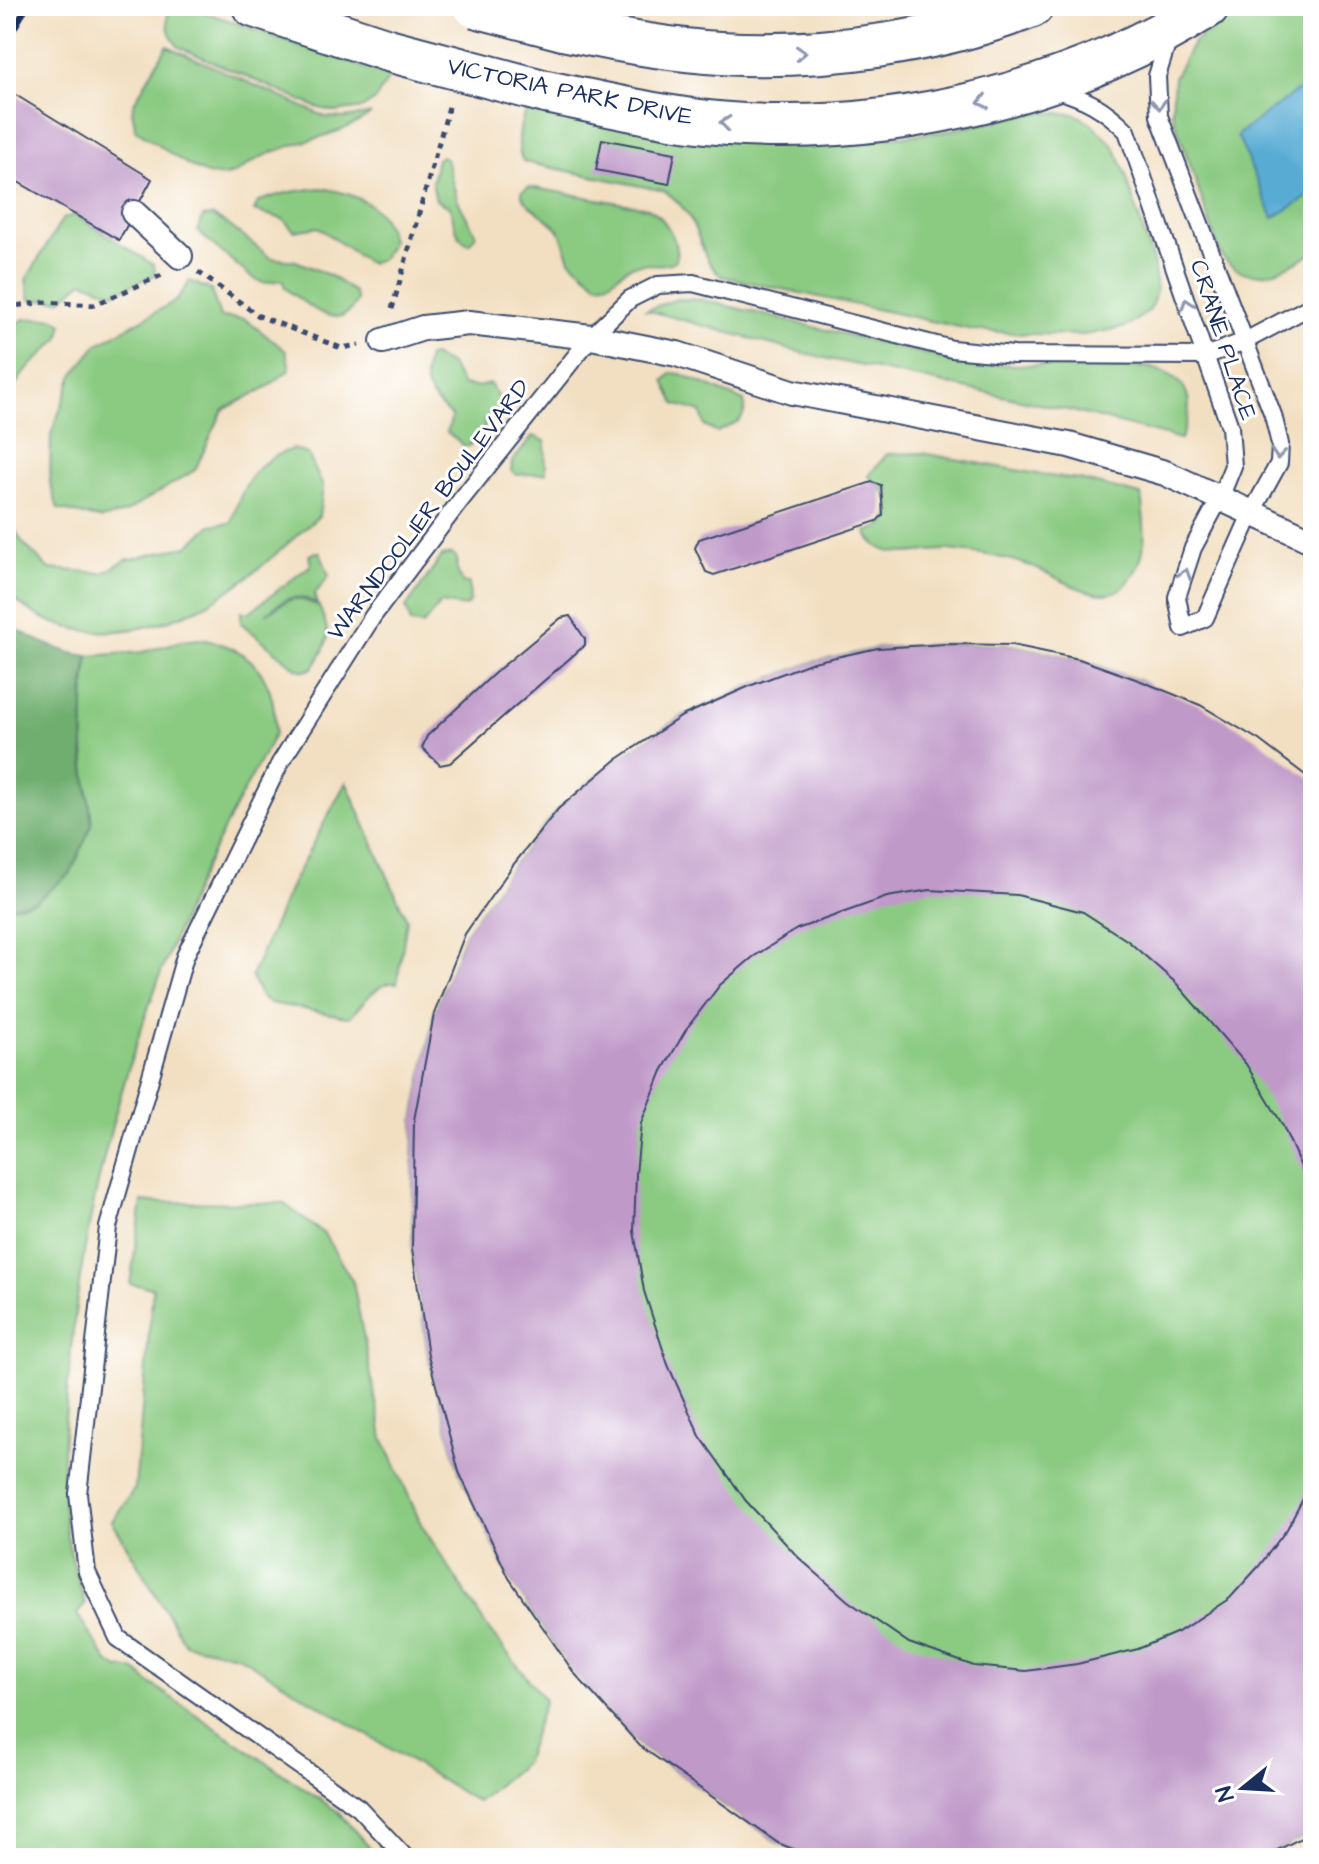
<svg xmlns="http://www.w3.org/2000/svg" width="1319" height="1864" font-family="'Architects Daughter',sans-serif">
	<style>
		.green { fill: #8aca81; stroke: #527c70; stroke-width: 2 }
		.forest { fill: #6fae6f; stroke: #456e66; stroke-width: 2 }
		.water { fill: #58acd4; stroke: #3a6e99; stroke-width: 2 }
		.building { fill: #bf99c8 }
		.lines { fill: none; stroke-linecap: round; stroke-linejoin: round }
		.service-casing { stroke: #3b496d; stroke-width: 20 }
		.pedestrian-casing { stroke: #3b496d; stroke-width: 28 }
		.tertiary-casing { stroke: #3b496d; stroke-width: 46 }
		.path { stroke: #3b496d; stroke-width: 5; stroke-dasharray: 6 6; stroke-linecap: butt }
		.service { stroke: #fff; stroke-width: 16 }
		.pedestrian { stroke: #fff; stroke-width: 24 }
		.tertiary { stroke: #fff; stroke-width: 42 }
		.rail { stroke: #1b2f5e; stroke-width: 6 }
		.tertiary-bridge-casing { stroke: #3b496d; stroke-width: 46; stroke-linecap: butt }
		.tertiary-bridge { stroke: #fff; stroke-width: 42 }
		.oneway { stroke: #8d97ae }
		.labels { text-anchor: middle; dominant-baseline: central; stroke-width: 6; stroke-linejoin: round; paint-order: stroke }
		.street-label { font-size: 24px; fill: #1b2f5e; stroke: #fff }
	</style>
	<rect width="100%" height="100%" fill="#fff"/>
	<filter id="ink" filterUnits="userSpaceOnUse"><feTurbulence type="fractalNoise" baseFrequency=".0125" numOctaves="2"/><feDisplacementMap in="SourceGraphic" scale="16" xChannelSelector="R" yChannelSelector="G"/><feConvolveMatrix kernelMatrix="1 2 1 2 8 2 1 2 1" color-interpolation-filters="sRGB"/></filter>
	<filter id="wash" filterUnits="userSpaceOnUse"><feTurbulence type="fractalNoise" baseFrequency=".006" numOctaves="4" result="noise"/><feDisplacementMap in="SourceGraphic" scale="32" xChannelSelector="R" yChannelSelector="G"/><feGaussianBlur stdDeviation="1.8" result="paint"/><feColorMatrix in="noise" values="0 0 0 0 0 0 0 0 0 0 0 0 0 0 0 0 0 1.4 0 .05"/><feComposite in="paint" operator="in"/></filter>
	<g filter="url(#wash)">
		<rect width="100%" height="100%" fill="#f2dfc1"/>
		<path class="green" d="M169,6H187L390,76L375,100L363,108L335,112L316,107L179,47C167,34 166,22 169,6Z
			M1244,6H1313V253C1281,270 1248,290 1221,255L1172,113L1174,77L1194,42Z
			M167,46L326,117L345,118L371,114C337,139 292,140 256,160C242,167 235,178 217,176C194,174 157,143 136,130L132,111L135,101Z
			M529,108L811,145L942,132L1038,112L1075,114L1090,122L1114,146L1124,169L1153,262L1157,289L1150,310L1126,327L1084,335L1026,334L973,330L721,276C703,261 701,239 691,220C685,208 675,199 665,191L524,162C515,151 519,118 529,108Z
			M442,156L446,159L457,199L476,235L469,244C455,238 454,221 450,207L436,200L432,182L437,159Z
			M529,187L648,208C664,216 681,242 675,261C660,269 646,260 631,266C618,272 614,284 598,284L570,260L560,232L551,222L530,206L522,196V191Z
			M321,188C353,193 386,204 391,241C386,254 383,263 368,263L318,227L294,231L283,219L254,211L258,202C277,193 300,190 321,188Z
			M75,215L154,265L155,275L114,293L83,281L61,300H30L26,280L63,218Z
			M213,216L226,223L271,258L296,261L331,276L354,292L357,300C341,337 305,303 285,288L283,280L263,283L251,277L197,231L203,217Z
			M190,281L211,290L220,317L245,319L286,351L290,369L269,386L223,410L195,470L124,513L101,519L58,509L50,483L51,434L73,375L98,344L177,300Z
			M677,299L703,300L967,364L1148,367C1192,378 1196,401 1181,439L1072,411L806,354L646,310Z
			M53,318L63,324L59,339L24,372L6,401V331L24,319Z
			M433,356L451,365L462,385L477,387L490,384L502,404L499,412L491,411L484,422L485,428L469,446H464L447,432L452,417C430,396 419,388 428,357Z
			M672,373L681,374L744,401C748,422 733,424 717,432L705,426L701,412L675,404L664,381Z
			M533,436L545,441L546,473L517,475L511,471L512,462Z
			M293,449L308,454L323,487L319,516C283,547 246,584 203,606C139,638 60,647 6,591V513L22,542L49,569L103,573L126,560L188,546L211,525L231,523C242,487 254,460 293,449Z
			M922,453L1049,476L1080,480L1141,495C1145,526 1150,556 1128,582C1119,592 1111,596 1096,593C1073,589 1050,573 1028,565C1004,557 975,552 949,550C920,548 883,566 866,532C903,522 893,494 868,476L887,454Z
			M316,552H320L329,576L314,595L317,603C293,592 284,598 266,614C290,601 288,592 319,606C328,630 333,635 319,658C315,666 313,669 304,671L296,668L241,623V611L248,613L311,565L309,555Z
			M451,554L456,557L458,563L456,567L462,583H469L470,602L465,607L441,603L423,625L411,623L406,608L442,556Z
			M200,639C254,647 277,680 275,733C245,789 213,846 188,905C124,1057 80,1219 68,1384C64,1429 60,1477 65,1522C68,1550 77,1577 85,1604L77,1614L108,1662L119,1669C132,1667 137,1671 147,1681L337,1811L379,1858H6V908L36,901L92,824C84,767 79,713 89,656L143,652L181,641Z
			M946,644L1012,645L1079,659L1141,681L1313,781V1832L1262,1858H815L778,1843L640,1746L574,1673L509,1578L459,1472L428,1355L412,1249L414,1120L434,1014L465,934L513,865L558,809L616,760L682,716L752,685L813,662L878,648Z
			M346,782L407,920L397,983C378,980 364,1003 351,1016L346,1017L270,1003L261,997L251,977L292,883Z
			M142,1202L283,1203L324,1234L353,1282L383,1438L421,1524L489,1630L545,1700L524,1763L477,1802L237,1655L185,1644L112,1521L135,1488L153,1288L130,1284Z"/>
		<path class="forest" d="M6,623C31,638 60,653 89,656L84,685L83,753L92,824L71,873L36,901L6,908Z"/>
		<path class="water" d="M1313,79V194L1273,218L1237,135Z"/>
		<g id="blocks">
			<path class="building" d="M6,89L152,179L119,240L6,175Z
				M602,139L675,153L669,184L596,170Z
				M872,482L881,485L883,515L877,521L714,575L706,572L695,548L699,539Z
				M570,616L585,639V645L450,763L440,765L422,748L427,736L498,670L561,618Z
				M946,644L1012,645L1079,659L1141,681L1200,705L1259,740L1313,781V1194L1282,1124L1246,1064L1176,983L1128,941L1083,912L1017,895L930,890L887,897L797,929L753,957L720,985L687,1028L662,1071L641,1123L636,1174L634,1231L644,1291L668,1365L700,1436L746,1501L798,1557L848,1601L909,1643L974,1666L1026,1671L1077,1664L1138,1649L1178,1632L1230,1598L1259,1566L1287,1529L1313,1480V1832L1262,1858H815L778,1843L640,1746L574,1673L509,1578L459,1472L428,1355L412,1249L414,1120L434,1014L465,934L513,865L558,809L616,760L682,716L752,685L813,662L878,648Z"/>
		</g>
	</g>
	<g filter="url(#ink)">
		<use href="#blocks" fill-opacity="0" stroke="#3b496d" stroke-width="2"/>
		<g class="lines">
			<g class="service-casing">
				<path id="service" d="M1055,89C1086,99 1103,107 1127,131L1230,427L1233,466L1220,498L1193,548L1177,597L1183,628L1205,618L1252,512L1279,463L1280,444L1273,415L1159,116L1157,76L1169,38
					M406,1858L359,1808L118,1638L87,1572L78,1494L108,1227L185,956L280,763L373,616L460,501L591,337L630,299L658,285L693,283L952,349L1014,355L1205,356L1245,341L1313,305"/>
			</g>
			<g class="pedestrian-casing">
				<path id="pedestrian" d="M134,213L180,256
					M383,341L423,328L469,323L591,337L677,354L792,392L1069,445L1165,473L1313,541"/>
			</g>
			<g class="tertiary-casing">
				<path id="tertiary" d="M254,6L388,50
					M563,29C614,40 667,50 720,53C821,59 938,43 1032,6
					M546,92C611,105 677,122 744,125C903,133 1073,92 1208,6"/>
			</g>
			<path class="path" d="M198,272L259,316L341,348L359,345
				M6,307L45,302L94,305L162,275
				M392,309L450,103"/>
			<use href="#service" class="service"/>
			<use href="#pedestrian" class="pedestrian"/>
			<use href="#tertiary" class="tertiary"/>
			<path class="rail" d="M6,43L27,6"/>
			<g class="tertiary-bridge-casing">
				<path id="tertiary-bridge" d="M475,6L563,29
					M388,50L546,92"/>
			</g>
			<use href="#tertiary-bridge" class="tertiary-bridge"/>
		</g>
		<defs><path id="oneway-chevron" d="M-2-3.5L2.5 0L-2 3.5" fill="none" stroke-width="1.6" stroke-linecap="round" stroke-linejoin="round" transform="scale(2)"/></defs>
		<g class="oneway">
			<use href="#oneway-chevron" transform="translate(801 53) rotate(-3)"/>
			<use href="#oneway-chevron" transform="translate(983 102) rotate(167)"/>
			<use href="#oneway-chevron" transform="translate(1159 104) rotate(86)"/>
			<use href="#oneway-chevron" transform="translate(725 123) rotate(-173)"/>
			<use href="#oneway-chevron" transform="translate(1187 304) rotate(-109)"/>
			<use href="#oneway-chevron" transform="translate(1278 454) rotate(95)"/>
			<use href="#oneway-chevron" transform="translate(1185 574) rotate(-72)"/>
		</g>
	</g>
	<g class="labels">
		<g class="street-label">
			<text transform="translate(570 92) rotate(12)">VICTORIA PARK DRIVE</text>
			<text transform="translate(1223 340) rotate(72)">CRANE PLACE</text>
			<text transform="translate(429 510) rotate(-53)">WARNDOOLIER BOULEVARD</text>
		</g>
	</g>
	<rect width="1319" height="1864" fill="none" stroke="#fff" stroke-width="32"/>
	<g transform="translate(1243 1788) rotate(252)" stroke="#ffffff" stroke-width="6" paint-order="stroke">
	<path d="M0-6L14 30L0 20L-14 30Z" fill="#1b2f5e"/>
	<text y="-12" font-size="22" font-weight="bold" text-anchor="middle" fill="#1b2f5e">N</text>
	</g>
</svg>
